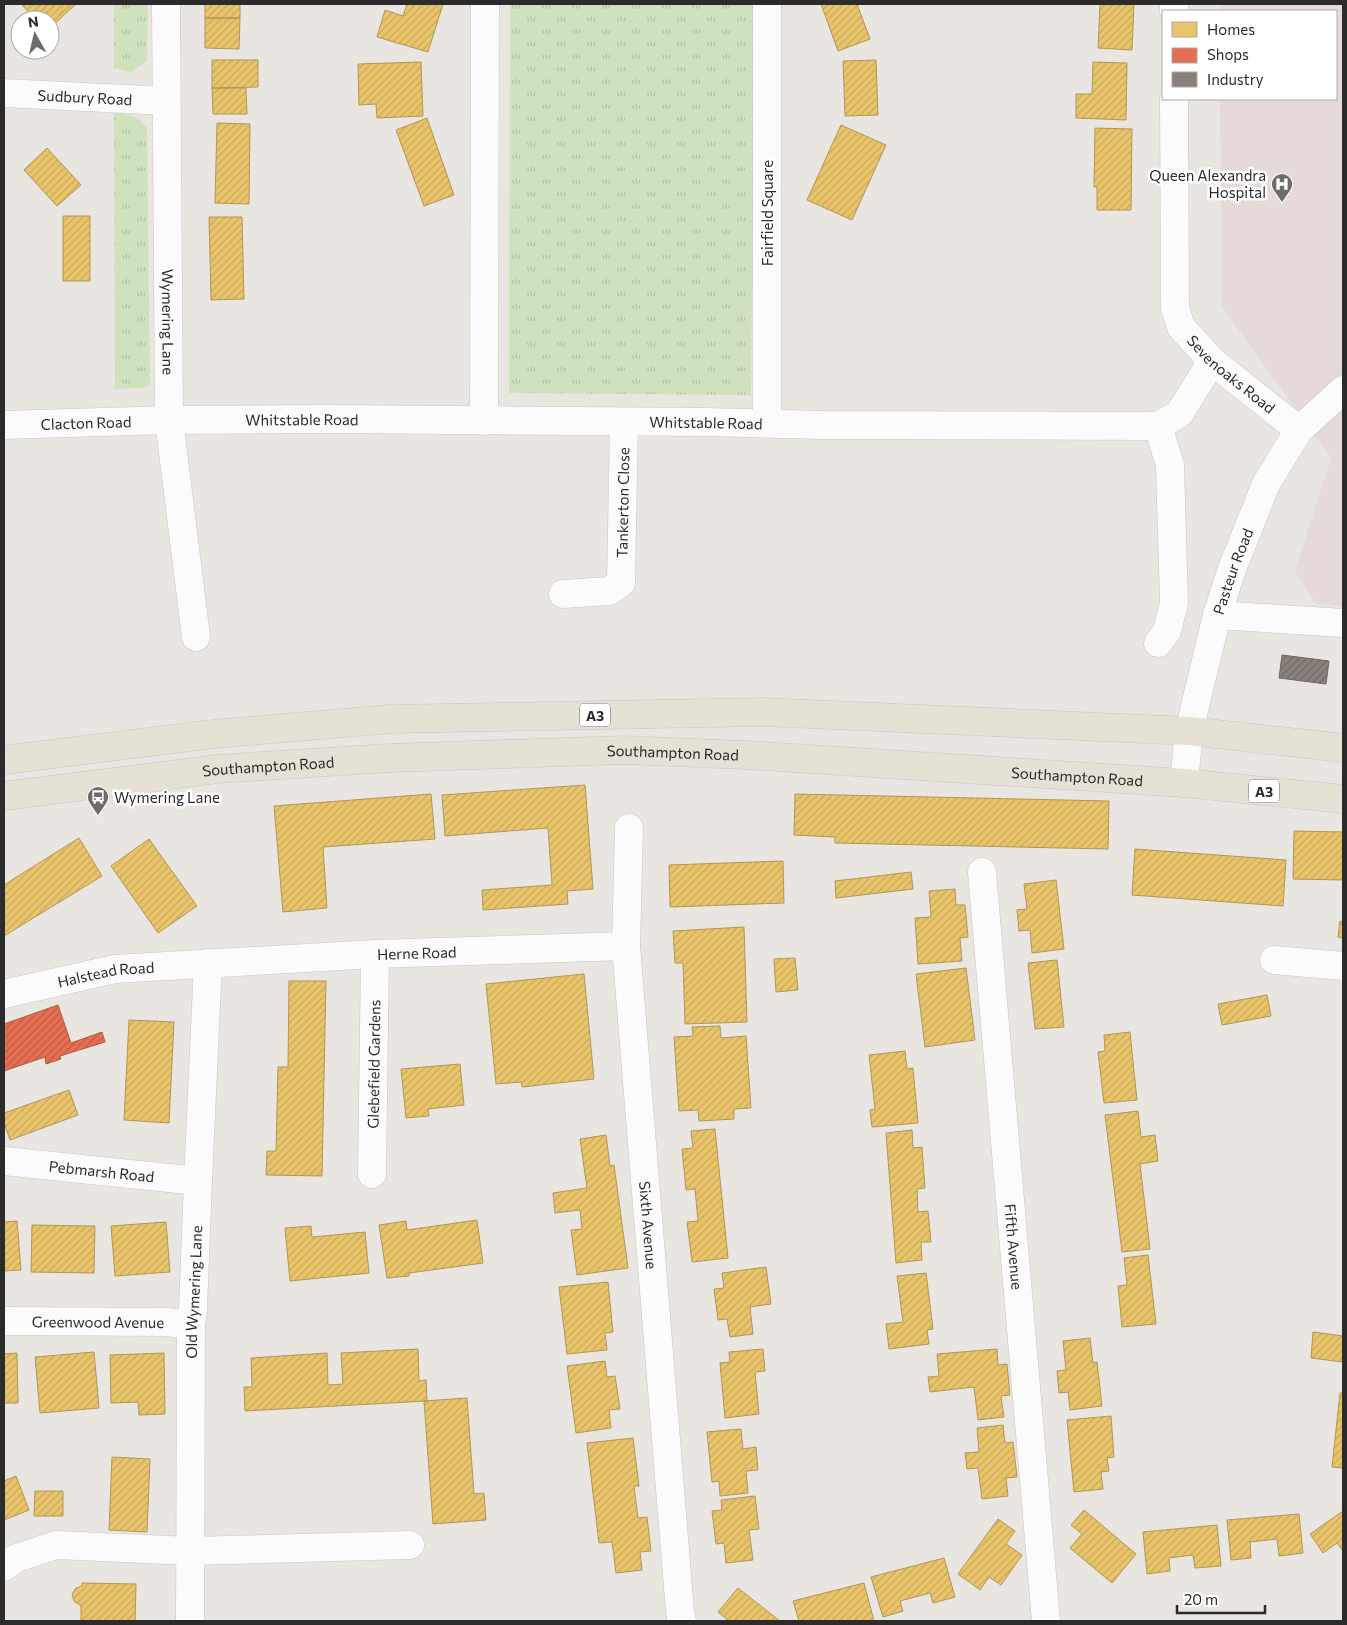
<svg xmlns="http://www.w3.org/2000/svg" width="1347" height="1625" font-family="Commissioner,sans-serif">
	<style>
		.medical { fill: #e6dad9 }
		.grass { fill: url(#grass-tufts) }
		.homes { fill: url(#homes-hatch); stroke: #b09657 }
		.shops { fill: url(#shops-hatch); stroke: #af5b46 }
		.industry { fill: url(#industry-hatch); stroke: #6e6764 }
		.lines { fill: none; stroke-linecap: round; stroke-linejoin: round }
		.minor-casing { stroke: #c5c4c4; stroke-width: 29 }
		.major-casing { stroke: #c5c4c2; stroke-width: 29 }
		.minor { stroke: #fcfbfb; stroke-width: 28 }
		.major { stroke: #e6e1d5; stroke-width: 28 }
		.labels { text-anchor: middle; dominant-baseline: central; stroke-width: 5; stroke-linejoin: round; paint-order: stroke }
		.shield { fill: #fff; stroke: #6b6b6b; stroke-width: 1 }
		.shield-label { font-size: 14px; font-weight: bold; fill: #2b2b2b }
		.street-label { font-size: 15px; fill: #2b2b2b; stroke: #fff }
		.poi-label { font-size: 15px; fill: #2b2b2b; stroke: #fff; text-anchor: end }
	</style>
	<defs>
		<pattern id="grass-tufts" width="24" height="20" patternUnits="userSpaceOnUse" patternTransform="scale(1.25)"><rect width="24" height="20" fill="#cfe2bd"/><path d="M3 7l-1-3M5 7V3M7 7l1-3M15 17l-1-3M17 17v-4M19 17l1-3" fill="none" stroke="#b2c2a3"/></pattern>
		<pattern id="homes-hatch" width="6" height="6" patternUnits="userSpaceOnUse" patternTransform="scale(1.25)"><rect width="6" height="6" fill="#e9c46a"/><path d="M-1 1l2-2M0 6l6-6M5 7l2-2" fill="none" stroke="#c8a95c"/></pattern>
		<pattern id="shops-hatch" width="6" height="6" patternUnits="userSpaceOnUse" patternTransform="scale(1.25)"><rect width="6" height="6" fill="#e76f51"/><path d="M-1 1l2-2M0 6l6-6M5 7l2-2" fill="none" stroke="#bb5b43"/></pattern>
		<pattern id="industry-hatch" width="6" height="6" patternUnits="userSpaceOnUse" patternTransform="scale(1.25)"><rect width="6" height="6" fill="#8a817c"/><path d="M-1 1l2-2M0 6l6-6M5 7l2-2" fill="none" stroke="#716a66"/></pattern>
	</defs>
	<rect width="100%" height="100%" fill="#e9e6e2"/>
	<path class="medical" d="M1220,4H1343V606L1316,604L1295,571L1331,458L1222,307L1220,99H1336V11H1220Z"/>
	<path class="grass" d="M114,4H148L147,61L131,72L114,68Z
		M510,4H755L751,395L509,393Z
		M114,113C130,115 136,116 147,128L150,384L144,388L115,389Z"/>
	<path class="homes" d="M24,4H76L50,28V20H36L22,5Z
		M205,4H240V18H205Z
		M407,4H443L428,52L377,37L385,10L403,16Z
		M821,4H857L870,39L838,51Z
		M1100,4H1134L1132,50L1098,48Z
		M205,18H240L239,49L205,48Z
		M212,60H258V87L212,88Z
		M876,60L878,115L845,116L843,61Z
		M421,62L423,116L377,118L376,104L359,105L358,64Z
		M1093,62L1127,63L1126,120L1076,118V94H1092Z
		M212,88H246L247,114H213Z
		M427,118L454,195L424,206L396,130Z
		M217,123L250,124L249,204L215,203Z
		M841,125L886,145L852,220L807,200Z
		M1095,128L1132,129L1131,210H1097V187H1094Z
		M47,148L81,185L57,206L24,170Z
		M63,216H90V281H63Z
		M209,217H242L244,299L211,300Z
		M585,785L593,889L567,891L568,904L483,910L482,890L552,885L548,828L445,836L442,795Z
		M431,794L435,839L323,847L327,908L283,912L274,806Z
		M795,794L1109,801L1108,849L835,843V837L794,835Z
		M1294,831L1343,832V880L1293,879Z
		M79,838L102,876L4,936V885Z
		M149,839L197,906L158,933L111,866Z
		M1135,849L1286,860L1283,906L1132,895Z
		M783,861L784,903L670,907L669,865Z
		M911,872L913,889L836,898L835,881Z
		M1056,880L1064,949L1032,953L1030,930L1019,931L1017,910L1027,909L1024,884Z
		M955,889L956,905H965L968,937L960,938L962,961L918,964L915,918L931,917L929,891Z
		M1340,921L1343,922V938L1338,937Z
		M744,927L747,1022L685,1024L683,963H675L673,931Z
		M795,958L798,990L776,992L774,959Z
		M1057,960L1064,1027L1035,1029L1028,963Z
		M966,968L975,1040L925,1047L916,974Z
		M584,974L594,1079L522,1087L521,1082L496,1084L486,984Z
		M289,981H326L322,1176L266,1175L267,1151H276L278,1067H288Z
		M1267,995L1271,1016L1222,1025L1218,1004Z
		M129,1020L174,1022L169,1123L124,1120Z
		M720,1026L721,1038L746,1036L751,1108L734,1109V1119L699,1121L698,1110L679,1111L674,1037L693,1036L692,1027Z
		M1130,1032L1137,1100L1104,1103L1098,1052L1105,1051L1104,1035Z
		M905,1051L907,1069L913,1068L918,1123L872,1127L870,1110L875,1109L869,1055Z
		M460,1064L464,1105L428,1109L429,1116L406,1118L401,1069Z
		M69,1090L78,1115L10,1140L4,1123V1113Z
		M1138,1111L1141,1137L1155,1135L1158,1161L1140,1164L1150,1249L1122,1252L1105,1115Z
		M715,1129L728,1258L692,1262L687,1222L698,1221L695,1189L686,1190L682,1149L693,1148L691,1131Z
		M912,1130L913,1148L922,1147L925,1188L917,1189L918,1212L928,1211L931,1242H921L922,1260L896,1263L886,1133Z
		M606,1135L610,1166L614,1165L628,1268L577,1275L571,1230L582,1229L580,1210L555,1213L553,1193L587,1188L580,1139Z
		M477,1220L483,1263L409,1273V1276L387,1278L379,1225L406,1221L407,1230Z
		M17,1221L21,1270L4,1271V1222Z
		M166,1222L170,1272L115,1276L111,1226Z
		M32,1225L95,1226L94,1273L31,1272Z
		M311,1226L312,1237L365,1232L369,1273L290,1281L285,1228Z
		M1148,1255L1156,1324L1122,1327L1118,1286L1127,1285L1124,1258Z
		M766,1267L771,1304L750,1307L753,1334L730,1337L727,1319L718,1320L714,1289L724,1288L722,1273Z
		M926,1273L933,1329L927,1330L929,1344L889,1349L886,1324L903,1322L897,1276Z
		M608,1282L613,1332L605,1333L607,1350L567,1354L559,1287Z
		M1313,1332L1343,1336V1362L1311,1358Z
		M1090,1338L1093,1363L1097,1362L1102,1406L1070,1410L1068,1392L1059,1393L1057,1371L1066,1370L1063,1341Z
		M418,1349L419,1381L426,1380L427,1401L245,1411L244,1387H252L251,1358L327,1353L328,1385L343,1384L341,1353Z
		M763,1349L765,1371L755,1372L759,1414L725,1418L720,1363L730,1362L729,1352Z
		M997,1349L998,1365L1007,1364L1010,1395L1001,1396L1004,1417L978,1420L974,1387L930,1392L928,1377L939,1376L937,1354Z
		M94,1352L99,1408L40,1413L35,1357Z
		M17,1353L18,1403H4V1354Z
		M164,1353L165,1414L139,1415L138,1402L111,1403L110,1355Z
		M605,1361L607,1377L615,1376L620,1409L609,1410L611,1428L576,1433L567,1366Z
		M1340,1393H1343V1468L1332,1467Z
		M467,1398L474,1494L484,1493L486,1520L433,1524L424,1401Z
		M1111,1416L1114,1457L1107,1458L1109,1471L1101,1472L1103,1489L1074,1492L1067,1420Z
		M1003,1425L1005,1443L1013,1442L1017,1477L1006,1478L1008,1496L982,1499L978,1468L967,1469L965,1453L979,1452L977,1428Z
		M741,1429L743,1449L756,1447L758,1470L746,1471L748,1493L720,1496L719,1481L712,1482L707,1432Z
		M633,1438L639,1486H634L638,1518L647,1517L651,1551L640,1552L642,1570L616,1573L612,1542L599,1543L587,1443Z
		M112,1457L150,1459L147,1532L109,1530Z
		M16,1476L29,1510L4,1520V1481Z
		M35,1491H63V1516H34Z
		M755,1496L759,1529L749,1530L753,1560L726,1563L724,1543L716,1544L712,1511L722,1510L721,1500Z
		M1084,1510L1136,1554L1112,1583L1070,1548L1082,1534L1071,1525Z
		M1343,1511V1551L1337,1543L1323,1553L1310,1534Z
		M1299,1514L1303,1553L1279,1556L1277,1539L1250,1542L1251,1558L1231,1560L1227,1520Z
		M998,1519L1015,1531L1006,1544L1022,1555L1001,1585L989,1577L980,1590L958,1574Z
		M1217,1525L1221,1566L1195,1568L1193,1555L1169,1558L1170,1571L1147,1574L1143,1532Z
		M944,1558L955,1597L933,1603L930,1593L900,1601L903,1611L883,1617L871,1577Z
		M82,1583L136,1584L135,1621H81V1606L74,1601L72,1594L76,1588L82,1586Z
		M864,1583L874,1621H799L793,1601Z
		M738,1588L780,1621H729L718,1612Z"/>
	<path class="shops" d="M58,1005L71,1043L102,1032L105,1042L60,1056L61,1059L46,1064L45,1057L4,1071V1024Z"/>
	<path class="industry" d="M1282,655L1329,661L1326,684L1279,678Z"/>
	<g class="lines">
		<g class="minor-casing">
			<g id="minor">
				<path id="s1" d="M166,4L169,420L196,637"/>
				<path d="M767,4V423"/>
				<path d="M1174,4V11"/>
				<path id="s2" d="M4,93L166,101"/>
				<path id="s3" d="M1174,99L1175,308L1181,327L1212,361L1299,430"/>
				<path d="M484,421L485,4"/>
				<path id="s4" d="M4,425L169,420L327,419L705,422L823,425L1158,426L1179,414L1212,361"/>
				<path id="s5" d="M563,594L609,591L621,583L624,422"/>
				<path d="M1217,615L1343,623"/>
				<path d="M1158,643L1167,631L1174,603L1170,465L1158,426"/>
				<path id="s6" d="M1184,783L1189,731L1217,615L1232,569L1266,484L1299,430L1343,390"/>
				<path id="s7" d="M629,828L626,946L680,1612L682,1621"/>
				<path id="s8" d="M982,872L1046,1621"/>
				<path d="M1274,960L1343,966"/>
				<path id="s9" d="M4,994L115,969L375,954L626,946"/>
				<path id="s10" d="M4,1161L198,1181"/>
				<path id="s11" d="M372,1174L375,954"/>
				<path id="s12" d="M4,1321L166,1322L191,1325"/>
				<path d="M4,1567L14,1559L56,1545L191,1551L410,1545"/>
				<path id="s13" d="M190,1621L191,1325L193,1309L198,1181L208,963"/>
			</g>
		</g>
		<g class="major-casing">
			<g id="major">
				<path d="M4,760L214,734L390,719L764,712L1189,731L1343,748"/>
				<path id="s14" d="M4,796L217,769L390,758L623,750L746,755L1184,783L1343,799"/>
			</g>
		</g>
		<use href="#minor" class="minor"/>
		<use href="#major" class="major"/>
	</g>
	<defs>
		<g id="hospital-pin" transform="scale(1.125)"><path d="M0 17L-7.5 6A9.5 9.5 0 1 1 7.5 6Z" fill="#6e6c6b" stroke="#fff"/><path d="M-5-5h3v3.5h4V-5h3V5h-3V1.5h-4V5h-3Z" fill="#fff"/></g>
		<g id="bus-pin" transform="scale(1.125)"><path d="M0 17L-7.5 6A9.5 9.5 0 1 1 7.5 6Z" fill="#6e6c6b" stroke="#fff"/><path d="M-5-6H5V4H4V6H2V4H-2V6H-4V4H-5ZM-3.5-4V0h7V-4ZM-3.5 1.2v1.5H-2V1.2ZM2 1.2v1.5H3.5V1.2Z" fill="#fff"/></g>
	</defs>
	<g fill-rule="evenodd">
		<use href="#hospital-pin" x="1282" y="184"/>
		<use href="#bus-pin" x="98" y="797"/>
	</g>
	<g class="labels">
		<g class="shield">
			<rect x="580" y="703.5" width="30" height="23" rx="4"/>
			<rect x="1249" y="779.5" width="30" height="23" rx="4"/>
		</g>
		<g class="shield-label">
			<text x="595" y="715">A3</text>
			<text x="1264" y="791">A3</text>
		</g>
		<g class="street-label">
			<text stroke="none"><textPath href="#s2" startOffset="81">Sudbury Road</textPath></text>
			<text transform="translate(767 213) rotate(-90)">Fairfield Square</text>
			<text stroke="none"><textPath href="#s1" startOffset="318">Wymering Lane</textPath></text>
			<text stroke="none"><textPath href="#s3" startOffset="298">Sevenoaks Road</textPath></text>
			<text stroke="none"><textPath href="#s4" startOffset="298">Whitstable Road</textPath></text>
			<text stroke="none"><textPath href="#s4" startOffset="82">Clacton Road</textPath></text>
			<text stroke="none"><textPath href="#s4" startOffset="702">Whitstable Road</textPath></text>
			<text stroke="none"><textPath href="#s5" startOffset="141">Tankerton Close</textPath></text>
			<text stroke="none"><textPath href="#s6" startOffset="218">Pasteur Road</textPath></text>
			<text stroke="none"><textPath href="#s14" startOffset="671">Southampton Road</textPath></text>
			<text stroke="none"><textPath href="#s14" startOffset="266">Southampton Road</textPath></text>
			<text stroke="none"><textPath href="#s14" startOffset="1076">Southampton Road</textPath></text>
			<text stroke="none"><textPath href="#s9" startOffset="416">Herne Road</textPath></text>
			<text stroke="none"><textPath href="#s9" startOffset="104">Halstead Road</textPath></text>
			<text stroke="none"><textPath href="#s11" startOffset="110">Glebefield Gardens</textPath></text>
			<text stroke="none"><textPath href="#s10" startOffset="98">Pebmarsh Road</textPath></text>
			<text stroke="none"><textPath href="#s7" startOffset="398">Sixth Avenue</textPath></text>
			<text stroke="none"><textPath href="#s8" startOffset="376">Fifth Avenue</textPath></text>
			<text stroke="none"><textPath href="#s13" startOffset="329">Old Wymering Lane</textPath></text>
			<text stroke="none"><textPath href="#s12" startOffset="94">Greenwood Avenue</textPath></text>
		</g>
		<g class="poi-label">
			<text x="1266" y="175">Queen Alexandra<tspan x="1266" dy="17">Hospital</tspan></text>
			<text x="114" y="797" text-anchor="start">Wymering Lane</text>
		</g>
	</g>
	<rect width="1347" height="1625" fill="none" stroke="#2b2b2b" stroke-width="10"/>
	<rect x="1162" y="10" width="175" height="90" fill="#ffffff" stroke="#aaaaaa"/>
	<rect x="1172" y="22" width="25" height="15" fill="#e9c46a" stroke="#aaaaaa"/>
	<text x="1207" y="35" font-size="15" fill="#2b2b2b">Homes</text>
	<rect x="1172" y="48" width="25" height="15" fill="#e76f51" stroke="#aaaaaa"/>
	<text x="1207" y="60" font-size="15" fill="#2b2b2b">Shops</text>
	<rect x="1172" y="72" width="25" height="15" fill="#8a817c" stroke="#aaaaaa"/>
	<text x="1207" y="85" font-size="15" fill="#2b2b2b">Industry</text>
	<g transform="translate(35 35) rotate(352)"><circle r="24" fill="#ffffff" stroke="#aaaaaa"/>
	<path d="M0-4L9 19L0 12L-9 19Z" fill="#6e6c6b"/>
	<text y="-8" font-size="14" font-weight="bold" text-anchor="middle" fill="#2b2b2b">N</text>
	</g>
	<path d="M1177 1605v8h88v-8" fill="none" stroke="#2b2b2b" stroke-width="2.5"/>
	<text x="1184" y="1605" font-size="15" fill="#2b2b2b" stroke="#ffffff" stroke-width="4" paint-order="stroke">20 m</text>
</svg>
